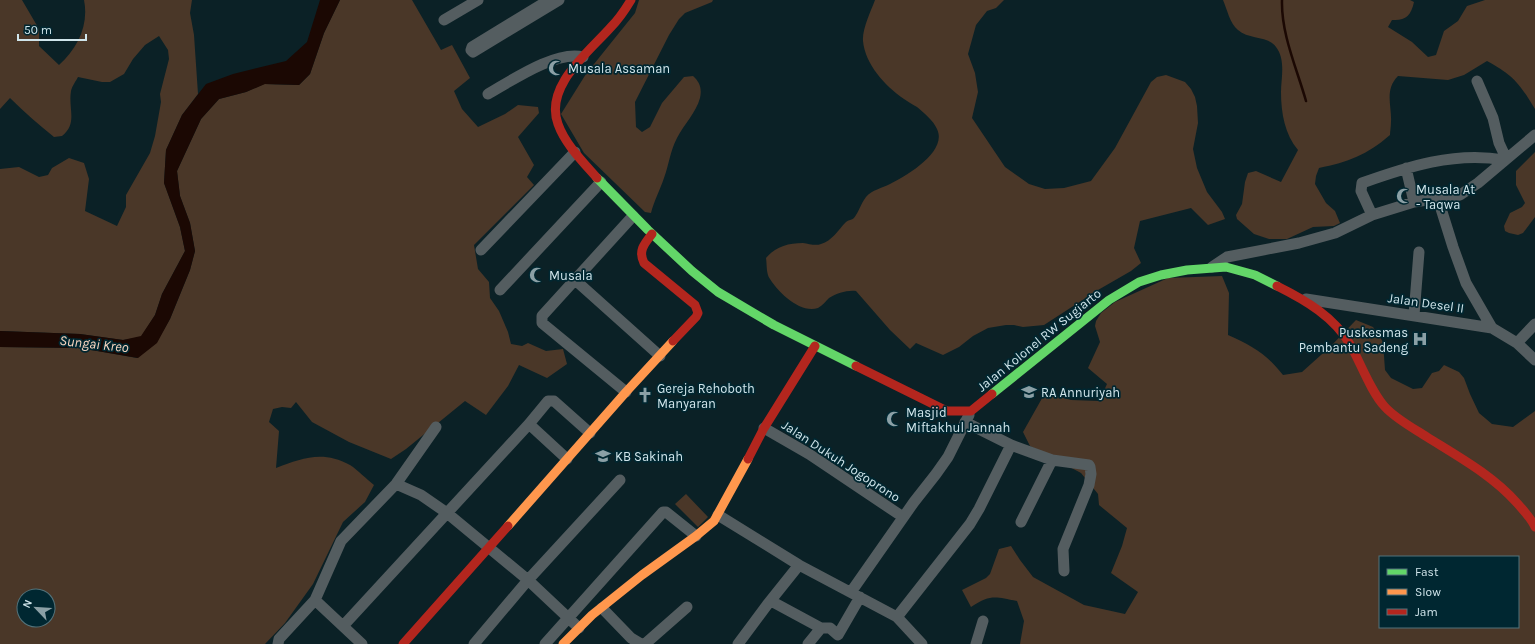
<svg xmlns="http://www.w3.org/2000/svg" width="1535" height="644" font-family="Karla,sans-serif">
	<style>
		.green { fill: #4a3728; fill-rule: evenodd }
		.water { fill: #1b0803 }
		.lines { fill: none; stroke-linecap: round; stroke-linejoin: round }
		.stream { stroke: #1b0803; stroke-width: 2.5 }
		.street { stroke: #545d60; stroke-width: 11 }
		.fast { stroke: #63d668; stroke-width: 9 }
		.slow { stroke: #ff974d; stroke-width: 9 }
		.jam { stroke: #b3261e; stroke-width: 9 }
		.labels { text-anchor: middle; dominant-baseline: central; stroke-width: 3.5; stroke-linejoin: round; paint-order: stroke }
		.poi-label { font-size: 13px; fill: #d0e5eb; stroke: #002731; text-anchor: start }
		.street-label { font-size: 13px; fill: #d0e5eb; stroke: #002731 }
		.water-label { font-size: 14px; font-style: italic; fill: #f9d6c0; stroke: #002731 }
	</style>
	<rect width="100%" height="100%" fill="#0b2126"/>
	<path class="green" d="M0,0H22L39,29V46L59,65C78,48 89,25 84,0H192L190,13L194,35L198,94L182,115L166,150L164,183L180,227L185,251L162,294L155,315L141,337L123,340L80,334L0,331V169L19,167L39,177L48,175L52,168L69,158L84,163L89,179L85,211L117,226L126,207V195L150,153L155,136L161,102L160,94L169,59L168,50L159,36L145,45L133,59L124,74L110,82H102L78,77C76,81 72,86 71,91C68,109 78,123 62,136L54,137C39,125 24,112 10,98L0,109Z
		M340,0H412L441,50L452,45L470,78L454,91L462,109L478,127L505,114L518,105L538,107L539,113L518,137L534,165L527,177L534,185L474,245L478,269L489,282L490,298L499,311L508,332L511,344L522,346L528,343L546,351L563,349L567,364L547,378L519,365L508,386L486,415L465,401L406,449L391,459L349,442L312,422L296,402L291,408L282,407L273,409L269,422L279,431L276,468C302,458 323,450 350,465C358,470 366,479 374,485L365,502L343,522L313,584L285,623L265,644H0V347L80,348L137,358L156,343L170,319L190,270L195,251L190,223L180,196L177,171L201,119L219,99L246,92L264,84L299,85L310,74L324,33ZM24,596H48V620H24Z
		M639,0H713L712,2L685,13L679,19L669,35L635,102L636,127L642,132L650,127L662,103L684,77L693,76C700,82 702,89 700,98C696,113 684,124 677,138C670,151 669,165 664,178C660,190 654,201 651,213L645,212L584,153L561,114L586,74L635,13Z
		M875,0H1004L996,8L987,11L976,25L968,54L975,73L978,92L972,118L1005,167L1029,184L1045,189L1064,188L1091,181L1115,148L1151,82L1157,77L1166,75L1185,82L1191,89L1195,97L1197,106L1198,123L1193,149L1197,168L1207,192L1222,212L1225,219L1208,225L1191,208L1140,221L1134,248L1141,263L1131,271L1098,290L1044,325L1023,327L1014,325H1006L988,328L973,336L959,347L943,355L916,343L910,349L890,330L856,291C847,290 837,293 829,298C826,301 822,306 818,308C800,314 778,292 770,279C766,274 767,264 766,258C775,247 788,243 803,243C809,244 816,246 821,244C832,241 838,230 846,222C848,220 852,220 854,218C859,212 861,203 866,197C872,190 882,188 890,184C906,176 948,152 937,129C933,120 924,113 917,107C912,104 908,102 904,99C885,86 865,64 863,41C862,29 871,11 875,0Z
		M1223,0H1410L1414,2C1411,16 1405,21 1392,20L1388,27L1412,42L1428,57L1436,55L1444,31L1458,21L1467,6L1485,0H1535V109C1520,84 1513,75 1487,61L1464,75L1448,80L1398,76C1384,90 1392,106 1391,122C1391,127 1390,131 1390,135C1367,155 1348,162 1319,168L1316,176L1315,184L1326,203L1335,211L1340,223L1334,226L1313,227L1287,239H1269L1254,234L1237,219L1236,215L1242,204L1245,182L1248,173L1256,171L1281,182L1298,150C1285,135 1281,113 1281,92C1281,78 1286,60 1276,47C1267,35 1249,40 1238,30C1230,24 1227,9 1223,0Z
		M1535,152V217L1523,233L1518,235L1509,233L1505,231L1504,226L1510,213L1522,207L1525,203L1516,185V171Z
		M1222,276L1229,293L1228,335C1252,346 1266,353 1283,375L1302,372L1331,346L1356,320L1373,327L1383,342L1385,370L1391,378L1413,389L1422,388L1432,373L1439,371L1444,365L1459,372L1464,378L1470,394L1479,413L1492,424L1513,427L1535,411V644H1020L1024,621L1017,601C995,597 991,594 971,607L962,590L986,578L990,574L999,549L1011,546L1020,560L1033,577L1084,605L1125,614L1138,592L1111,573L1122,546L1127,528L1099,505L1098,494L1081,473L1030,446L1023,432L1045,393L1071,400L1099,401L1107,384L1088,368L1100,342L1095,326L1096,321L1101,313L1115,302L1168,278ZM1380,557H1518V627H1380Z
		M686,494L708,517L698,527L675,504Z"/>
	<path class="water" d="M320,0H340L324,33L310,74L299,85L265,84L246,92L219,99L201,119L177,171L180,196L190,223L195,251L190,270L170,319L157,343L138,358L80,348L0,347V331L80,334L123,340L141,336L155,315L162,294L185,251L180,227L164,183L166,150L182,115L206,84L233,74L286,61L307,42Z"/>
	<g class="lines">
		<path class="stream" d="M1282,0C1281,34 1297,69 1306,101"/>
		<path class="street" d="M549,0L472,47L471,50L473,52L559,0
			M444,20L478,0
			M1477,81L1493,118L1499,143L1506,158
			M488,94C511,81 556,50 583,57
			M1406,168L1414,202
			M1438,199L1453,247L1466,283L1492,328
			M1372,215L1361,191L1362,183C1407,167 1455,151 1504,160
			M481,250L575,152
			M1212,267L1227,257L1299,243L1335,233L1372,215L1414,202L1460,195L1478,183L1535,135
			M574,279L660,356
			M500,290L601,182
			M1306,299L1492,328L1517,343L1535,360
			M1414,315L1419,252
			M1517,343L1535,324
			M626,392L542,323V316L633,216
			M965,422L1011,445L1052,460L1089,465L1090,467L1091,474L1089,485L1063,549L1064,571
			M529,424L567,459
			M764,428L809,454L903,517
			M396,484L421,495L447,513L528,580L579,628
			M718,515L799,565L897,617L922,644
			M1021,522L1052,460
			M851,592L914,502L936,474L948,457L969,415
			M315,600L362,644
			M771,601L821,628
			M602,608L631,638L641,644
			M897,617L970,524L979,509L1011,445
			M343,626L529,424L548,401H554L590,433
			M821,628H830L838,635L860,597
			M278,644L279,639L315,600L341,541L396,484L436,427
			M474,644L528,580L620,480
			M545,644L663,512H666L696,536
			M645,644L687,607
			M738,644L767,605L799,565
			M808,644L821,628
			M976,644L983,621"/>
		<path class="fast" d="M597,178L648,230L692,271L718,292L774,325L856,366
			M992,394L1109,300L1139,282L1161,275L1187,270L1226,267L1255,275L1277,286"/>
		<path class="slow" d="M508,526L626,392L673,341
			M563,644L592,615L642,575L696,536L714,521L748,459"/>
		<path class="jam" d="M597,178C583,162 565,144 558,124C544,86 589,52 611,27C619,19 625,10 631,0
			M652,234C644,244 638,251 644,263L695,305L698,313L696,317L673,341
			M1277,286C1305,300 1335,317 1351,346C1361,364 1371,392 1385,407C1396,419 1413,428 1427,437C1459,457 1492,475 1517,503C1524,511 1531,518 1535,527
			M856,366L947,411H971L992,394
			M748,459L764,428L815,346
			M403,644L508,526"/>
	</g>
	<defs>
		<g id="mosque-bare" transform="scale(1.2)"><path d="M3.5-4.9A6 6 0 1 0 3.5 4.9A5 5 0 1 1 3.5-4.9Z" fill="#8ba0a6" stroke="#002731" stroke-width="2.5" paint-order="stroke"/></g>
		<g id="hospital-bare" transform="scale(1.2)"><path d="M-5-5h3v3.5h4V-5h3V5h-3V1.5h-4V5h-3Z" fill="#8ba0a6" stroke="#002731" stroke-width="2.5" paint-order="stroke"/></g>
		<g id="school-bare" transform="scale(1.2)"><path d="M0-5L7-2L0 1L-7-2ZM-4 1L0 2.5L4 1V4Q0 6-4 4Z" fill="#8ba0a6" stroke="#002731" stroke-width="2.5" paint-order="stroke"/></g>
		<g id="church-bare" transform="scale(1.2)"><path d="M-1.2-6h2.4v3.5h3.3v2.4h-3.3V6h-2.4V-.1h-3.3v-2.4h3.3Z" fill="#8ba0a6" stroke="#002731" stroke-width="2.5" paint-order="stroke"/></g>
	</defs>
	<g fill-rule="evenodd">
		<use href="#mosque-bare" x="556" y="68"/>
		<use href="#mosque-bare" x="1404" y="196"/>
		<use href="#mosque-bare" x="537" y="275"/>
		<use href="#hospital-bare" x="1420" y="339"/>
		<use href="#school-bare" x="1029" y="392"/>
		<use href="#church-bare" x="645" y="395"/>
		<use href="#mosque-bare" x="894" y="419"/>
		<use href="#school-bare" x="603" y="456"/>
	</g>
	<g class="labels">
		<g class="poi-label">
			<text x="568" y="68">Musala Assaman</text>
			<text x="1416" y="189">Musala At<tspan x="1416" dy="15">- Taqwa</tspan></text>
			<text x="549" y="275">Musala</text>
			<text x="1408" y="332" text-anchor="end">Puskesmas<tspan x="1408" dy="15">Pembantu Sadeng</tspan></text>
			<text x="657" y="388">Gereja Rehoboth<tspan x="657" dy="15">Manyaran</tspan></text>
			<text x="1041" y="392">RA Annuriyah</text>
			<text x="906" y="412">Masjid<tspan x="906" dy="15">Miftakhul Jannah</tspan></text>
			<text x="615" y="456">KB Sakinah</text>
		</g>
		<g class="street-label">
			<text transform="translate(1426 303) rotate(8)">Jalan Desel II</text>
			<text transform="translate(1039 340) rotate(-39)">Jalan Kolonel RW Sugiarto</text>
			<text transform="translate(841 461) rotate(33)">Jalan Dukuh Jogoprono</text>
		</g>
		<g class="water-label">
			<text transform="translate(94 344) rotate(6)">Sungai Kreo</text>
		</g>
	</g>
	<rect x="1379" y="556" width="140" height="72" fill="#002731" stroke="#53737b"/>
	<rect x="1387" y="569" width="20" height="6" fill="#63d668" stroke="#53737b"/>
	<text x="1415" y="576" font-size="12" fill="#d0e5eb">Fast</text>
	<rect x="1387" y="589" width="20" height="6" fill="#ff974d" stroke="#53737b"/>
	<text x="1415" y="596" font-size="12" fill="#d0e5eb">Slow</text>
	<rect x="1387" y="609" width="20" height="6" fill="#b3261e" stroke="#53737b"/>
	<text x="1415" y="616" font-size="12" fill="#d0e5eb">Jam</text>
	<g transform="translate(36 608) rotate(295)"><circle r="19" fill="#002731" stroke="#53737b"/>
	<path d="M0-3L7 15L0 10L-7 15Z" fill="#8ba0a6"/>
	<text y="-6" font-size="11" font-weight="bold" text-anchor="middle" fill="#d0e5eb">N</text>
	</g>
	<path d="M18 34v6h68v-6" fill="none" stroke="#d0e5eb" stroke-width="2"/>
	<text x="24" y="34" font-size="12" fill="#d0e5eb" stroke="#002731" stroke-width="3" paint-order="stroke">50 m</text>
</svg>
